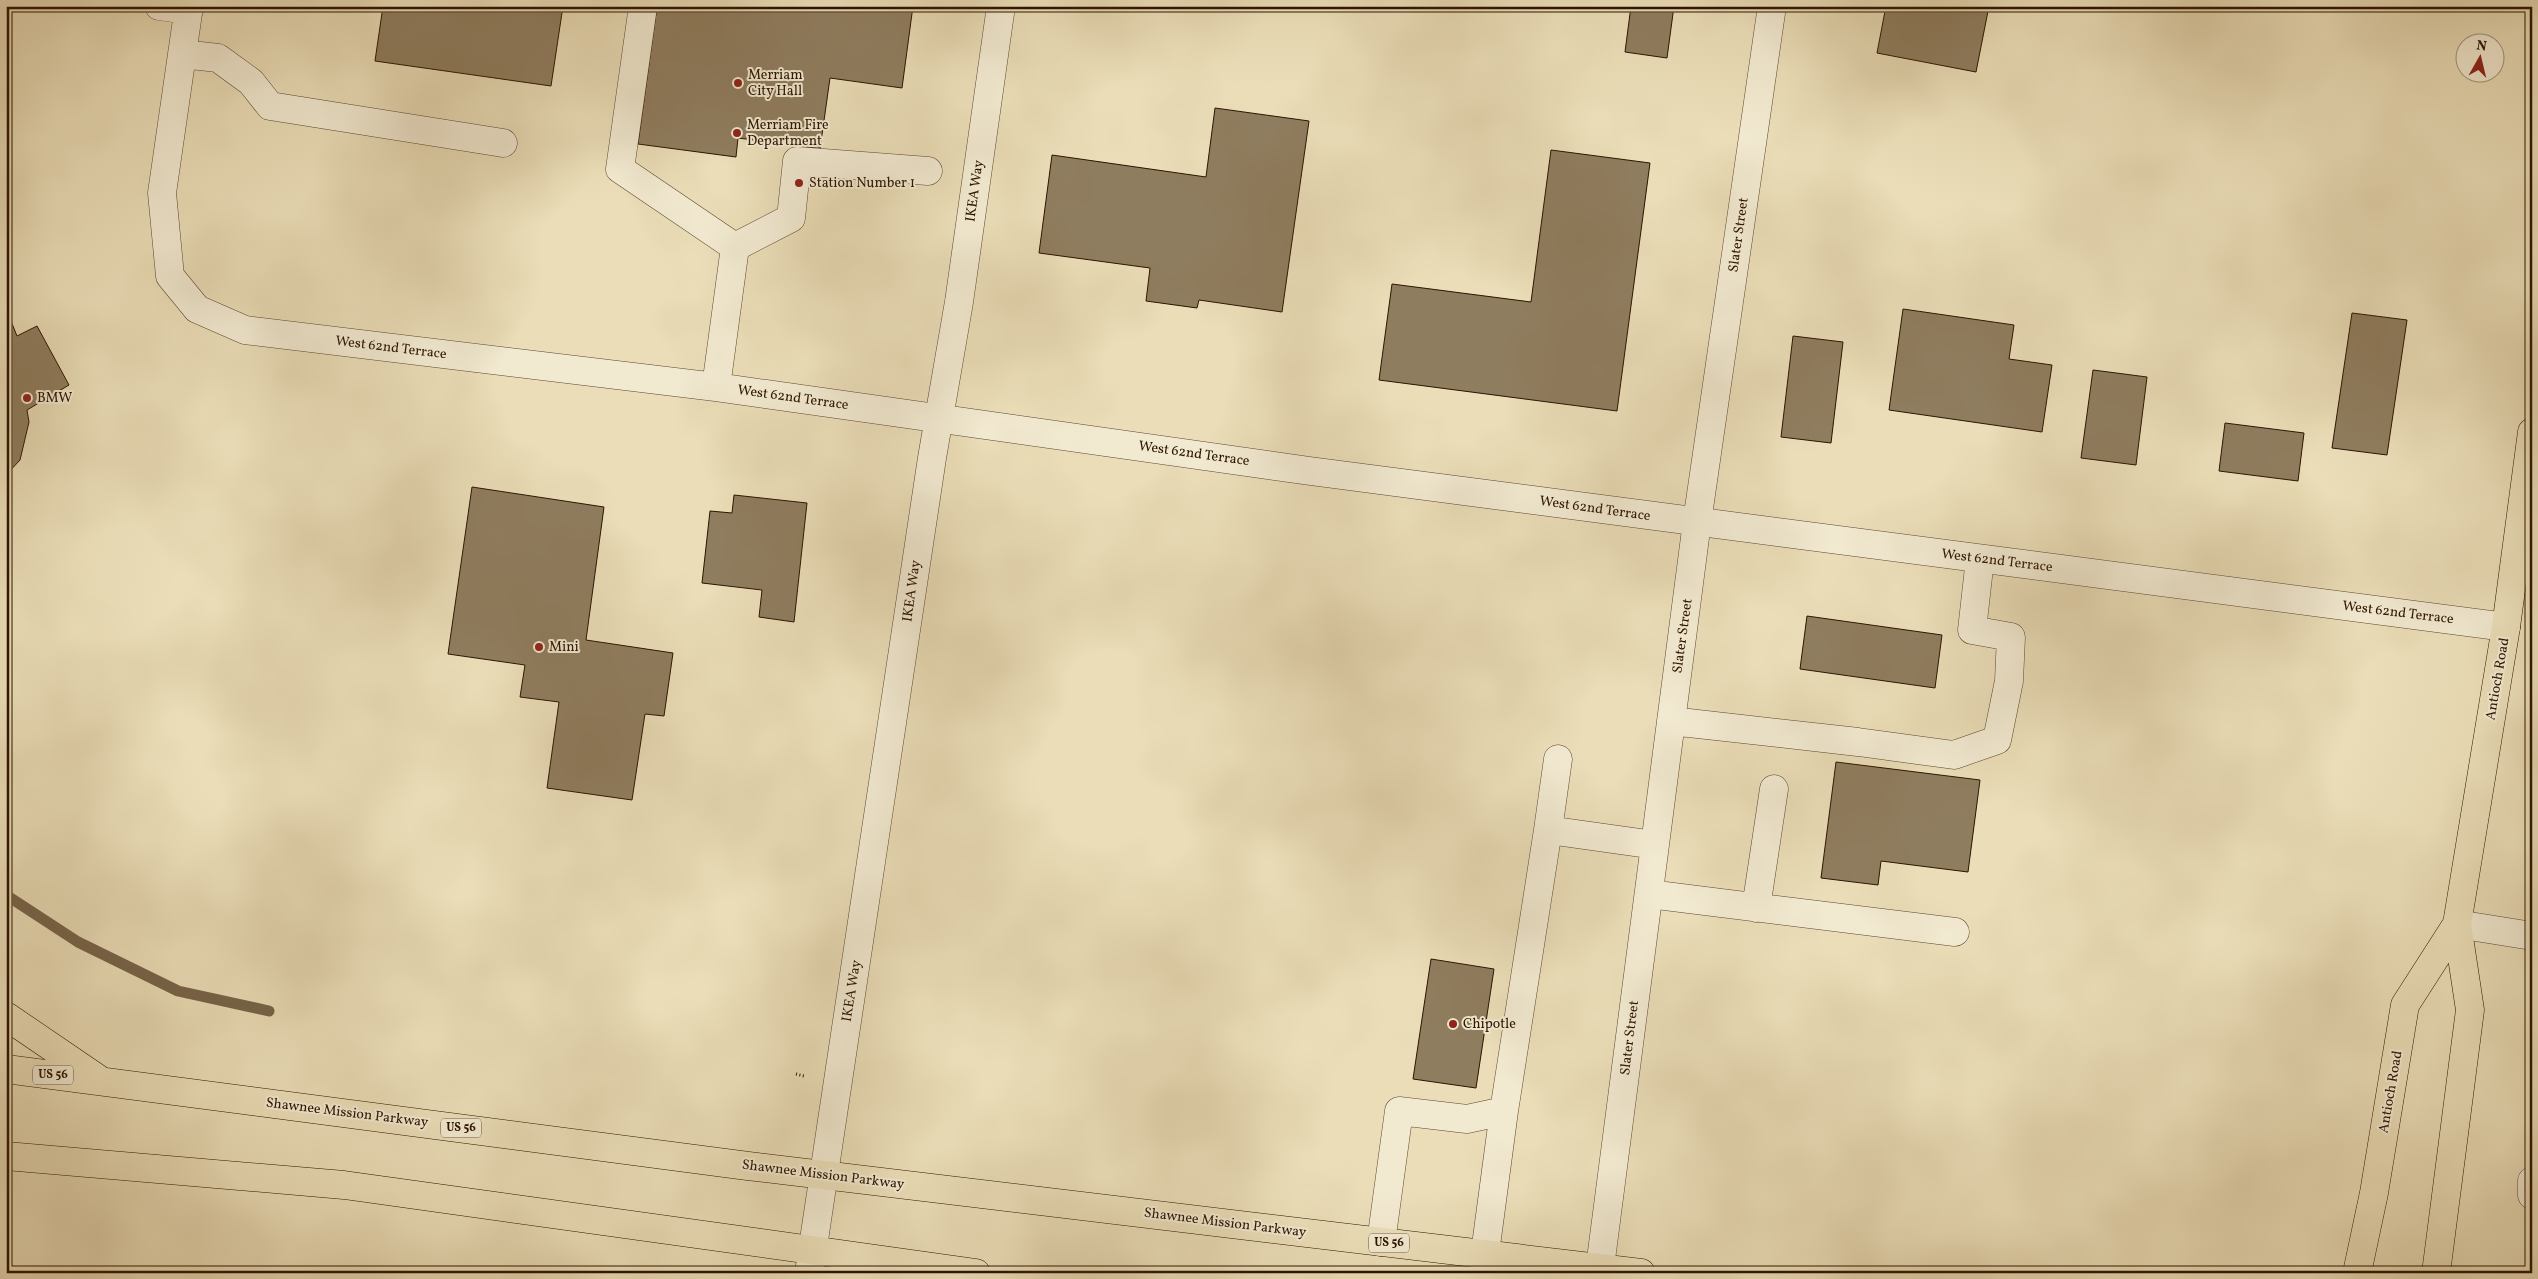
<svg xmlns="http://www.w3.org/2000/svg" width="2538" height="1279" font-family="Vollkorn,serif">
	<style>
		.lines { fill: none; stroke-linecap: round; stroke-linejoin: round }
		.stream { stroke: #776449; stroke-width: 11 }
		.building { fill: #8f7d5f; stroke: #2c1400 }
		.minor-casing { stroke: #5c462e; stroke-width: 29 }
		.major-casing { stroke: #2c1400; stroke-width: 29 }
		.highway-casing { stroke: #2c1400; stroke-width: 29 }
		.path { stroke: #2c1400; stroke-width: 3; stroke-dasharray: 1 2.5; stroke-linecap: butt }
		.minor { stroke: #f1e9d0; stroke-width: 28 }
		.major { stroke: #eaddb7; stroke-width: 28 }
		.highway { stroke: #eaddb7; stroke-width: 28 }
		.poi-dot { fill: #8f2418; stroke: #f1e9d0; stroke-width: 2 }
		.labels { text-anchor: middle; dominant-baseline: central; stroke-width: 4; stroke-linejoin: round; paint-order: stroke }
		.shield { fill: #f1e9d0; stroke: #67543e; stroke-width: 1 }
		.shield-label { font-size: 12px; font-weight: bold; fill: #2c1400 }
		.poi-label { font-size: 14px; fill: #2c1400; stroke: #f1e9d0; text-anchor: start }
		.street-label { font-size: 14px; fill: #2c1400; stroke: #f1e9d0 }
	</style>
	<rect width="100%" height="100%" fill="#eaddb7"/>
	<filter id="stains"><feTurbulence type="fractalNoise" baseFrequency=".004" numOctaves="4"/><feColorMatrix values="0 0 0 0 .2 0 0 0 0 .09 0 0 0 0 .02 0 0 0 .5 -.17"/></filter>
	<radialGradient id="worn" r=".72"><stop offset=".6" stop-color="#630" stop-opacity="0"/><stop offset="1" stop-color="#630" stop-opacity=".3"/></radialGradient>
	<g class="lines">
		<path class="stream" d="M6,895L78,942L178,991L269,1011"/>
	</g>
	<path class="building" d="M383,6H563L551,86L375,61Z
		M657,6H913L902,88L830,78L820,149L738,138L736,157L638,144Z
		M1631,6H1674L1667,58L1625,52Z
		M1886,6H1989L1976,72L1877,53Z
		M1215,108L1309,121L1282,312L1199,300L1197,308L1146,301L1150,268L1039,253L1052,155L1206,177Z
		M1551,150L1650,163L1617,411L1379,380L1392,284L1531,302Z
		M1903,309L2014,325L2009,359L2052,365L2042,432L1889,410Z
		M2352,313L2407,320L2387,455L2332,448Z
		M6,320L11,321L17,336L37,326L69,385L27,410L29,422L20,460L6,475Z
		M1793,336L1843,342L1831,443L1781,437Z
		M2093,370L2147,377L2136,465L2081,458Z
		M2225,423L2304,433L2298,481L2219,471Z
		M472,487L604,507L586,640L673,653L664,716L645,714L632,800L547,788L559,702L520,697L525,665L448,654Z
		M734,495L807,503L794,622L759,617L762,590L702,583L710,511L732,513Z
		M1807,616L1942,635L1935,688L1800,669Z
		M1836,762L1980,780L1968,872L1881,861L1878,885L1821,878Z
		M1431,959L1494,969L1476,1088L1413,1079Z"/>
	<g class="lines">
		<g class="minor-casing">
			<path id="minor" d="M159,6L189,10
				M189,6L162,193L170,276L197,309L245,330L716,387L1310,471L2506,627
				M643,6L620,169L735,247L716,387
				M182,54L218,58L251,82L270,106L503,143
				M735,247L791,218L797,161L928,171
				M1671,721L1858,742L1954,755L1997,740L2009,681L2011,637L1972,630L1980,559
				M1548,830L1558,759
				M1649,894L1955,932
				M1756,908L1774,789
				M2457,924L2532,936
				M2532,1181V1195
				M1381,1242L1399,1111L1467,1119L1504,1111L1548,830L1655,845
				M1485,1253L1504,1111
				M1600,1267L1697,522L1772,6
				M809,1273L932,458L959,302L1001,6"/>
		</g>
		<g class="major-casing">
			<path id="major" d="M2357,1273L2374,1193L2405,1005L2457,924
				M2436,1273L2470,1010L2457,924L2506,627L2532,432"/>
		</g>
		<g class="highway-casing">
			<path id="highway" d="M6,1016L97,1078
				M6,1069L748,1166L1641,1273
				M6,1156L344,1185L976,1273"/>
		</g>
		<path class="path" d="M796,1074L804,1076"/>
		<use href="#minor" class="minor"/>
		<use href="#major" class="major"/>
		<use href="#highway" class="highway"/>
	</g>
	<g class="poi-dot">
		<circle cx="738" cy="83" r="5"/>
		<circle cx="737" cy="133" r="5"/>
		<circle cx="799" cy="183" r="5"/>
		<circle cx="27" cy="398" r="5"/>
		<circle cx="539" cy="647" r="5"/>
		<circle cx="1453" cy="1024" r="5"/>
	</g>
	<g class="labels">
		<g class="shield">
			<rect x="33" y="1065.5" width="40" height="19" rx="4"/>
			<rect x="441" y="1118.5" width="40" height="19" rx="4"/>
			<rect x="1369" y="1233.5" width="40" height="19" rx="4"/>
		</g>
		<g class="shield-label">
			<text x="53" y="1075">US 56</text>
			<text x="461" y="1128">US 56</text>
			<text x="1389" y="1243">US 56</text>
		</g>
		<g class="poi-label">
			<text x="748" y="75">Merriam<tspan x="748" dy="16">City Hall</tspan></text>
			<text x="747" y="125">Merriam Fire<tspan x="747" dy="16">Department</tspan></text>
			<text x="809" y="183">Station Number 1</text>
			<text x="37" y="398">BMW</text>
			<text x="549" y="647">Mini</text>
			<text x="1463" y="1024">Chipotle</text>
		</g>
		<g class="street-label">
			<text transform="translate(975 191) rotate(-82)">IKEA Way</text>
			<text transform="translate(1739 235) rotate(-82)">Slater Street</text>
			<text transform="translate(391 348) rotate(7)">West 62nd Terrace</text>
			<text transform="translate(793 398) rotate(8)">West 62nd Terrace</text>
			<text transform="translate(1194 454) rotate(8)">West 62nd Terrace</text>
			<text transform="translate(1595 509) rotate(8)">West 62nd Terrace</text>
			<text transform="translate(1997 561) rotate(7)">West 62nd Terrace</text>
			<text transform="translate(912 591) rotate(-82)">IKEA Way</text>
			<text transform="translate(2398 613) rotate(7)">West 62nd Terrace</text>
			<text transform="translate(1683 636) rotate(-82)">Slater Street</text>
			<text transform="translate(2498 679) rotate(-80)">Antioch Road</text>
			<text transform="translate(852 991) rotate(-81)">IKEA Way</text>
			<text transform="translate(1630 1038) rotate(-83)">Slater Street</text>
			<text transform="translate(2391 1092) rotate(-80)">Antioch Road</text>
			<text transform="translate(347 1113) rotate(7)">Shawnee Mission Parkway</text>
			<text transform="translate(823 1175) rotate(7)">Shawnee Mission Parkway</text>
			<text transform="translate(1225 1223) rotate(7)">Shawnee Mission Parkway</text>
		</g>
	</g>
	<rect width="2538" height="1279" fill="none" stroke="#eaddb7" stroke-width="25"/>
	<rect x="8" y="8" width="2523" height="1264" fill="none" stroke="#2c1400" stroke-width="2.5"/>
	<rect x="12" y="12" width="2513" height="1254" fill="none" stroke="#2c1400"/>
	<g transform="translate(2480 58) rotate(8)"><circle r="24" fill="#f1e9d0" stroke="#a2947d"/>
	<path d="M0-4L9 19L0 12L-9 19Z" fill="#8f2418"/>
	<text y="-8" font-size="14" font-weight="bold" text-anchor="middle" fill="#2c1400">N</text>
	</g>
	<rect width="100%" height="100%" filter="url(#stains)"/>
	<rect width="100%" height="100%" fill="url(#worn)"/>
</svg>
